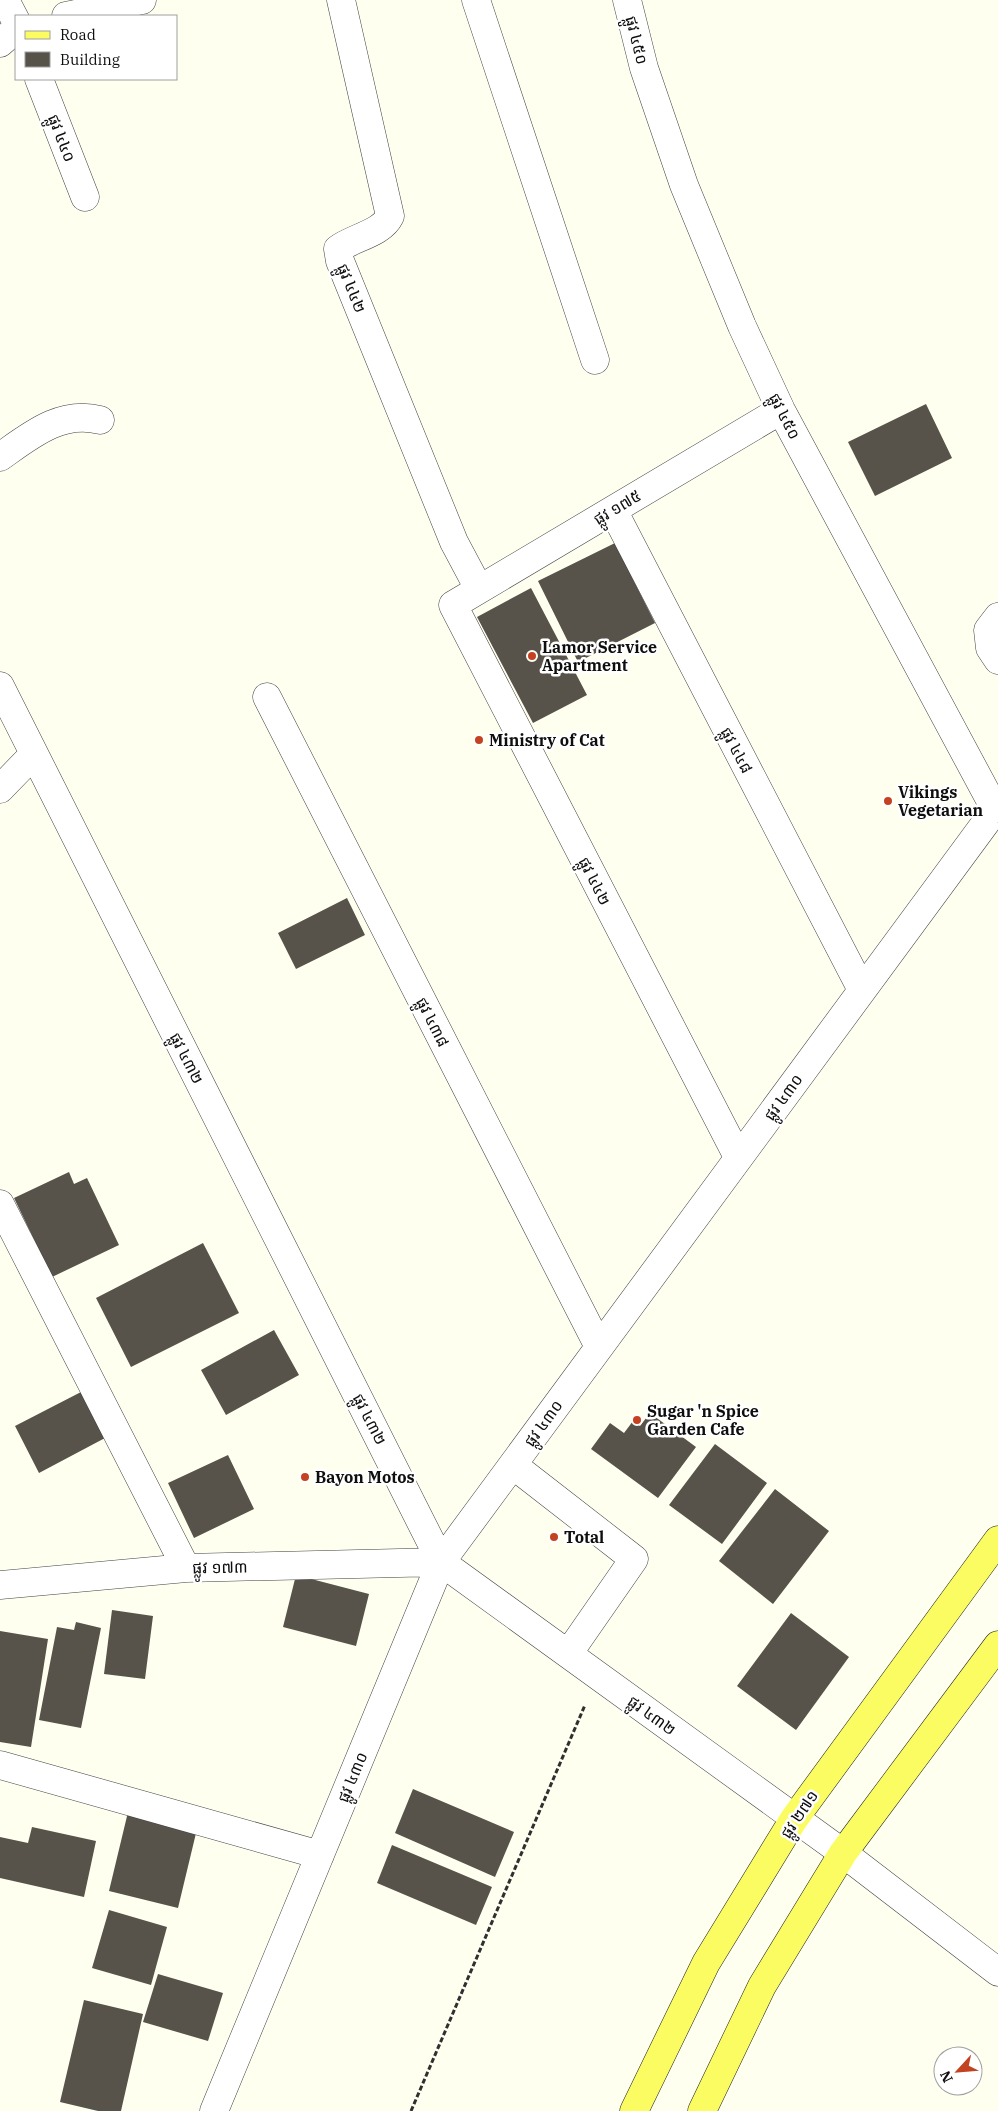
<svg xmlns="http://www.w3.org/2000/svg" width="998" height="2111" font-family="'IBM Plex Serif','Noto Sans Khmer',serif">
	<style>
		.building { fill: #57524a }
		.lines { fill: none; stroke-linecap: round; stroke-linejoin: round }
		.minor-casing { stroke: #414141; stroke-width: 29 }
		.major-casing { stroke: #1f1f1f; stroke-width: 29 }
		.path { stroke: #303030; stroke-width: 3; stroke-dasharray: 5 2.5; stroke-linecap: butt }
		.minor { stroke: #fff; stroke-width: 28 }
		.major { stroke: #fbfc62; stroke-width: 28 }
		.poi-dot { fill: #c34221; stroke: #fff; stroke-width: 2 }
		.labels { text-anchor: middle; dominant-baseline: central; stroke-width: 5; stroke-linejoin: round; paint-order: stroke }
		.street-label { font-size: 16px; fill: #0e0e0e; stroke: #fff }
		.poi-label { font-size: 16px; font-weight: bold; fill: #0e0e0e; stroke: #fff; text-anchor: start }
	</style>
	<rect width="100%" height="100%" fill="#feffef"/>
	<path class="building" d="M926,404L952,458L875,496L848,442Z
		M615,543L655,623L578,662L538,581Z
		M531,588L587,695L533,723L477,617Z
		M347,898L365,935L296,969L278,933Z
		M69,1172L74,1184L87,1178L119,1245L52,1277L14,1198Z
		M203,1243L239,1313L131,1367L96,1298Z
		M274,1330L299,1375L226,1415L201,1370Z
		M81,1392L105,1438L39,1473L15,1426Z
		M650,1413L696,1447L658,1498L591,1449L610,1423L624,1433L633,1421L640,1426Z
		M715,1444L767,1483L722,1544L669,1505Z
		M228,1455L254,1509L194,1538L168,1483Z
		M775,1489L829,1531L773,1604L719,1561Z
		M296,1575L369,1594L356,1646L283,1627Z
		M112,1610L153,1616L145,1679L104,1674Z
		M791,1613L849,1657L796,1730L737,1686Z
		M76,1622L101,1628L81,1728L39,1720L57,1627L74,1630Z
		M0,1631L48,1639L31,1747L0,1742Z
		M413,1789L514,1832L495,1877L395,1833Z
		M128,1812L197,1829L178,1908L109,1891Z
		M32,1827L96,1841L84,1897L0,1878V1837L28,1843Z
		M392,1845L492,1887L476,1925L377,1883Z
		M109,1910L167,1927L151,1985L92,1968Z
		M158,1974L223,1993L208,2041L143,2022Z
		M84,2000L143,2014L121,2111H98L60,2102Z"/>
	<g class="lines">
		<g class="minor-casing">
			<path id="minor" d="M5,0L16,21
				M341,0L390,216C381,234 354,237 338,249L340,261L454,542L479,589
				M476,0L595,360
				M627,0L644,68L684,185L742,326L781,410L995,809
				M66,16L142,0
				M0,43L16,29
				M39,79L85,197
				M0,457C31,435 61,410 100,420
				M613,510L862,990
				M998,617L988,630L990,648L998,660
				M0,686L441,1562L843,1853L998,1972
				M267,697L599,1347
				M0,789L34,754
				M738,1157L453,605L781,410
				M0,1204L186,1568
				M513,1465L634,1559L568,1654
				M0,1585L186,1568L441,1562
				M0,1765L320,1855
				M214,2111L441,1562L998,806"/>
		</g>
		<g class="major-casing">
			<path id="major" d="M634,2111L706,1963L794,1819L998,1540
				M702,2111L762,1986L843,1853L998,1645"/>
		</g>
		<path class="path" d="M411,2111L585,1705"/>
		<use href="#minor" class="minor"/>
		<use href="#major" class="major"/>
	</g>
	<g class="poi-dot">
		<circle cx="532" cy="656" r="5"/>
		<circle cx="479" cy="740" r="5"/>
		<circle cx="888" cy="801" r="5"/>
		<circle cx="637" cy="1420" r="5"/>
		<circle cx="305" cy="1477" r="5"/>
		<circle cx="554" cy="1537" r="5"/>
	</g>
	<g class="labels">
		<g class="street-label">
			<text transform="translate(637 40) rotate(76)">ផ្លូវ ៤៥០</text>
			<text transform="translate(62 138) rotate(69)">ផ្លូវ ៤៤០</text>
			<text transform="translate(352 288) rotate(68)">ផ្លូវ ៤៤២</text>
			<text transform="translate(785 416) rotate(63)">ផ្លូវ ៤៥០</text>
			<text transform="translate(617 507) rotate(-31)">ផ្លូវ ១៧៥</text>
			<text transform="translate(737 750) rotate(62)">ផ្លូវ ៤៤៨</text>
			<text transform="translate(595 881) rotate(63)">ផ្លូវ ៤៤២</text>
			<text transform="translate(433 1022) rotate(63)">ផ្លូវ ៤៣៨</text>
			<text transform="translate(187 1058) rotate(63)">ផ្លូវ ៤៣២</text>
			<text transform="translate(783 1097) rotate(-54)">ផ្លូវ ៤៣០</text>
			<text transform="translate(370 1419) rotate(63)">ផ្លូវ ៤៣២</text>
			<text transform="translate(543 1423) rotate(-54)">ផ្លូវ ៤៣០</text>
			<text transform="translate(220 1567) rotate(-1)">ផ្លូវ ១៧៣</text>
			<text transform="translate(652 1715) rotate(36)">ផ្លូវ ៤៣២</text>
			<text transform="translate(352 1777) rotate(-67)">ផ្លូវ ៤៣០</text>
			<text transform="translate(799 1814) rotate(-56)">ផ្លូវ ២៧១</text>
		</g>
		<g class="poi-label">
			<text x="542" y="647">Lamor Service<tspan x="542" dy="18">Apartment</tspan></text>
			<text x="489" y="740">Ministry of Cat</text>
			<text x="898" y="792">Vikings<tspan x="898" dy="18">Vegetarian</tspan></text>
			<text x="647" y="1411">Sugar 'n Spice<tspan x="647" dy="18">Garden Cafe</tspan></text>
			<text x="315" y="1477">Bayon Motos</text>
			<text x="564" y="1537">Total</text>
		</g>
	</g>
	<rect x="15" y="15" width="162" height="65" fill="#ffffff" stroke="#9f9f9f"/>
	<rect x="25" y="31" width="25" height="8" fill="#fbfc62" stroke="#9f9f9f"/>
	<text x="60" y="40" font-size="15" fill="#0e0e0e">Road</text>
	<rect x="25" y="52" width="25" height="15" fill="#57524a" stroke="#9f9f9f"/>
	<text x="60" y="65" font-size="15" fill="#0e0e0e">Building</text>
	<g transform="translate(958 2071) rotate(244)"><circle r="24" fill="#ffffff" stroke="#9f9f9f"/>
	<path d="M0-4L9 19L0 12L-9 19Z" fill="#c34221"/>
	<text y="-8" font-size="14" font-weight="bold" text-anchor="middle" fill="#0e0e0e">N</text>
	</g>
</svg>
